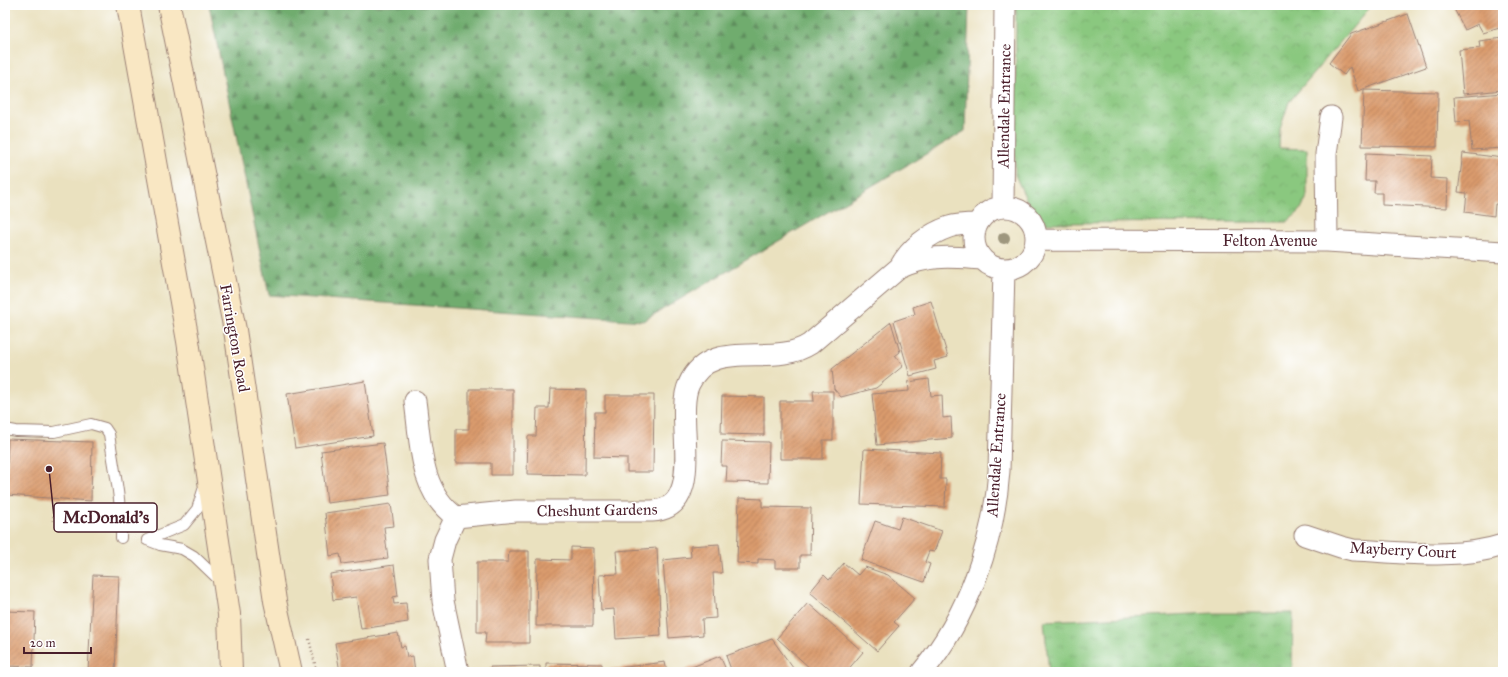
<svg xmlns="http://www.w3.org/2000/svg" width="1508" height="677" font-family="'IM FELL Great Primer',serif">
	<style>
		.grass { fill: url(#grass-tufts); stroke: #6a7455 }
		.forest { fill: url(#forest-firs); stroke: #5c664c }
		.park { fill: url(#park-crowns); stroke: #6a7455 }
		.building { fill: url(#building-hatch) }
		.lines { fill: none; stroke-linecap: round; stroke-linejoin: round }
		.lane-casing { stroke: #9a8075; stroke-width: 12 }
		.street-casing { stroke: #9a8075; stroke-width: 23 }
		.secondary-casing { stroke: #9a8075; stroke-width: 24 }
		.path { stroke: #9a8075; stroke-width: 2.5; stroke-dasharray: 1 3; stroke-linecap: butt }
		.lane { stroke: #fff; stroke-width: 10 }
		.street { stroke: #fff; stroke-width: 21 }
		.secondary { stroke: #f9e7c3; stroke-width: 22 }
		.tree { fill: #9e977e }
		.labels { text-anchor: middle; dominant-baseline: central; stroke-width: 3; stroke-linejoin: round; paint-order: stroke }
		.street-label { font-size: 16px; fill: #4a1f2b; stroke: #fff }
		.leader { fill: none; stroke: #4a1f2b; stroke-width: 1.5 }
		.callout-dot { fill: #4a1f2b; stroke: #fff; stroke-width: 1.5 }
		.callout { fill: #fff; stroke: #4a1f2b; stroke-width: 1.5 }
		.callout-label { font-size: 17px; text-anchor: middle; font-weight: bold; fill: #4a1f2b }
	</style>
	<defs>
		<pattern id="grass-tufts" width="24" height="20" patternUnits="userSpaceOnUse"><rect width="24" height="20" fill="#8ac87f"/><path d="M3 7l-1-3M5 7V3M7 7l1-3M15 17l-1-3M17 17v-4M19 17l1-3" fill="none" stroke="#79ab6e"/></pattern>
		<pattern id="forest-firs" width="22" height="20" patternUnits="userSpaceOnUse"><rect width="22" height="20" fill="#6fac6e"/><path d="M5 1l3.5 6h-7zM16 11l3.5 6h-7z" fill="#5d8b5b"/></pattern>
		<pattern id="park-crowns" width="20" height="18" patternUnits="userSpaceOnUse"><rect width="20" height="18" fill="#8ac87f"/><path d="M2 6a3 3 0 1 1 6 0M12 15a3 3 0 1 1 6 0" fill="none" stroke="#79ab6e"/></pattern>
		<pattern id="building-hatch" width="6" height="6" patternUnits="userSpaceOnUse"><rect width="6" height="6" fill="#da9b6d"/><path d="M-1 1l2-2M0 6l6-6M5 7l2-2" fill="none" stroke="#b37e5a"/></pattern>
	</defs>
	<rect width="100%" height="100%" fill="#fff"/>
	<filter id="ink" filterUnits="userSpaceOnUse"><feTurbulence type="fractalNoise" baseFrequency=".025" numOctaves="2"/><feDisplacementMap in="SourceGraphic" scale="8" xChannelSelector="R" yChannelSelector="G"/><feConvolveMatrix kernelMatrix="1 2 1 2 8 2 1 2 1" color-interpolation-filters="sRGB"/></filter>
	<filter id="wash" filterUnits="userSpaceOnUse"><feTurbulence type="fractalNoise" baseFrequency=".012" numOctaves="4" result="noise"/><feDisplacementMap in="SourceGraphic" scale="16" xChannelSelector="R" yChannelSelector="G"/><feGaussianBlur stdDeviation="0.9" result="paint"/><feColorMatrix in="noise" values="0 0 0 0 0 0 0 0 0 0 0 0 0 0 0 0 0 1.4 0 .05"/><feComposite in="paint" operator="in"/></filter>
	<g filter="url(#wash)">
		<rect width="100%" height="100%" fill="#eae1bf"/>
		<path class="grass" d="M1215,613H1293L1292,672H1049L1044,621Z"/>
		<path class="forest" d="M209,5H969L965,131L643,321L269,295Z"/>
		<path class="park" d="M1016,5H1372L1289,102L1280,129L1279,148L1307,149V197L1300,211L1287,222L1037,223L1015,175Z"/>
		<g id="blocks">
			<path class="building" d="M1452,5H1503V27L1483,33L1478,24L1465,30Z
				M1408,14L1426,67L1358,91L1350,67L1344,75L1329,63L1351,34Z
				M1503,38V90L1463,94L1459,50L1480,48L1479,41Z
				M1364,90L1438,92L1437,147L1362,146Z
				M1503,93V148L1472,150L1469,121L1456,122L1454,97Z
				M1366,153L1432,156L1431,178L1448,179L1447,208L1382,205V193H1374L1375,181H1365Z
				M1463,153L1503,158V205L1495,204L1494,216L1465,212L1467,193L1458,192Z
				M931,301L948,357L934,361L936,369L910,376L894,321L915,314L913,307Z
				M891,322L900,352L895,356L903,366L876,388L841,397L834,389L832,369Z
				M929,379L931,396L942,395L943,418L951,417L952,438L877,445L872,394L909,391L908,382Z
				M365,381L373,436L295,448L287,394Z
				M469,389H513V475H491V463H456V429H469Z
				M550,389L586,390L585,475L527,474L528,436H536L537,408H549Z
				M813,391H833V440H823V459H780V401H814Z
				M605,395H654L653,472H627V458L594,457L595,412H605Z
				M722,396L764,397V435L721,434Z
				M8,439L92,442L91,501L6,495Z
				M722,441L769,442L768,483L726,482L727,466H721Z
				M383,443L390,495L327,503L321,451Z
				M864,449L941,453L940,479H946L945,507L861,504Z
				M739,498L762,499V507L811,508L810,555H800V568H775V560L758,559V564L737,563Z
				M391,504L394,526L384,527L388,558L342,564L340,554L330,556L325,513Z
				M902,517L942,531L934,552L929,551L925,562L930,564L924,582L861,560L875,521L898,529Z
				M719,544L722,573H713L716,618L702,619L703,635L669,638L663,560L691,557L690,546Z
				M571,547L594,548L593,626H536L537,559L571,560Z
				M657,548L661,636L616,639L614,609L601,610L599,575L618,574L616,551Z
				M509,551H529V643H485L486,632H477V562H508Z
				M844,563L858,575L865,567L888,575L915,598L894,622L899,626L877,651L810,592L824,575L829,580Z
				M394,565L398,596L393,597L394,604L406,603L408,622L361,629L356,597L333,600L330,574Z
				M93,575L119,576L115,672H88Z
				M808,603L863,652L846,672H809L812,670L777,638Z
				M5,611L35,612L33,667L5,666Z
				M398,633L401,647L405,646L407,657L413,656L415,672H340L335,643Z
				M772,639L796,672H732L726,656Z
				M720,656L727,672H679Z
				M665,662L667,672H611L610,669Z
				M546,663L602,664V672H546Z
				M540,666V672H490V667Z"/>
		</g>
	</g>
	<g filter="url(#ink)">
		<use href="#blocks" fill-opacity="0" stroke="#9a8075" stroke-width="1"/>
		<g class="lines">
			<g class="lane-casing">
				<path id="lane" d="M5,429L16,431L54,432L91,424L105,428L109,434C114,468 122,503 121,538
					M147,540L184,525L197,509L204,487
					M147,540L160,545L182,549L194,556L221,582"/>
			</g>
			<g class="street-casing">
				<path id="street" d="M974 238a31 31 0 1 1 62 0a31 31 0 1 1-62 0Z
					M1003,207L1005,5
					M1036,240L1327,241L1503,252
					M1327,241L1326,154L1331,117
					M900,267C910,248 929,234 949,227C958,224 968,224 977,224
					M415,401C421,443 419,491 456,517
					M1305,535L1341,547L1353,550C1401,552 1458,560 1503,545
					M458,672L443,601L440,559L445,540L456,517L516,511H652C709,508 673,417 689,384C711,335 772,369 810,344L899,268C929,254 951,257 982,259
					M922,672C968,617 994,541 999,471L1004,269"/>
			</g>
			<g class="secondary-casing">
				<path id="secondary" d="M128,5L188,341L229,614L231,672
					M169,5L235,330L275,601L291,672"/>
			</g>
			<path class="path" d="M53,521L55,501
				M309,639L317,672"/>
			<use href="#lane" class="lane"/>
			<use href="#street" class="street"/>
			<use href="#secondary" class="secondary"/>
		</g>
		<circle class="tree" cx="1004" cy="238" r="6"/>
	</g>
	<g class="labels">
		<g class="street-label">
			<text transform="translate(1004 106) rotate(-89)">Allendale Entrance</text>
			<text x="1270" y="240">Felton Avenue</text>
			<text transform="translate(235 338) rotate(80)">Farrington Road</text>
			<text transform="translate(996 455) rotate(-86)">Allendale Entrance</text>
			<text transform="translate(597 510) rotate(-1)">Cheshunt Gardens</text>
			<text transform="translate(1403 550) rotate(3)">Mayberry Court</text>
		</g>
	</g>
	<path class="leader" d="M49 469L54 517"/>
	<circle class="callout-dot" cx="49" cy="469" r="4"/>
	<rect class="callout" x="54" y="503" width="103" height="29" rx="4"/>
	<g class="callout-label">
		<text x="106" y="523">McDonald's</text>
	</g>
	<rect width="1508" height="677" fill="none" stroke="#fff" stroke-width="20"/>
	<path d="M24 647v6h67v-6" fill="none" stroke="#4a1f2b" stroke-width="2"/>
	<text x="30" y="647" font-size="12" fill="#4a1f2b" stroke="#ffffff" stroke-width="3" paint-order="stroke">20 m</text>
</svg>
